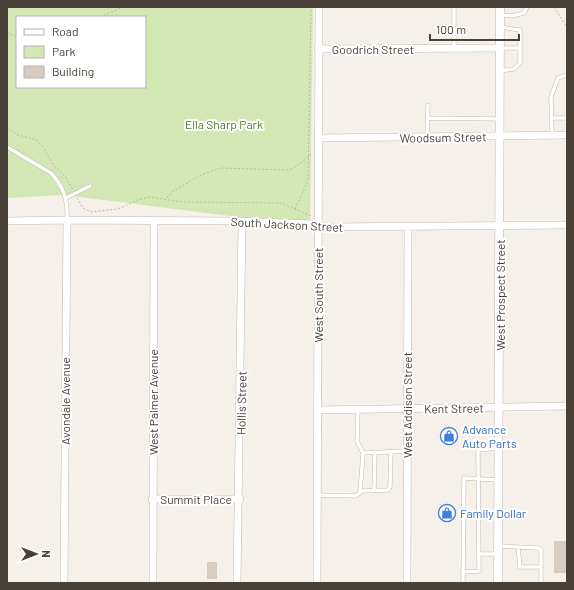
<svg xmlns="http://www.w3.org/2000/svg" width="574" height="590" font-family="Barlow,sans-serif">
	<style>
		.green { fill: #d3e7b4; fill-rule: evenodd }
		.building { fill: #d6ccc0 }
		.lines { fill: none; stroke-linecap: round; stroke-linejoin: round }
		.service-casing { stroke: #c0b8ad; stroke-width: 4.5 }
		.minor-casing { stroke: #c0b8ad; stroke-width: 8 }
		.tertiary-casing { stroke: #c0b8ad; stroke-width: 9 }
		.path { stroke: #c2b39e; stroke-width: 1; stroke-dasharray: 2 2; stroke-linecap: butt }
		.service { stroke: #fff; stroke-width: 3.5 }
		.minor { stroke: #fff; stroke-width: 7 }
		.tertiary { stroke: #fff; stroke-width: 8 }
		.labels { text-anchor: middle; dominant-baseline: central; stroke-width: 4; stroke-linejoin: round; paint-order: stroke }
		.street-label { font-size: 12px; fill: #494138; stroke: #fff }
		.park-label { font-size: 12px; fill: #4e7a2c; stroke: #fff }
		.shop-label { font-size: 12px; fill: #366cbe; stroke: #fff; text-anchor: start }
	</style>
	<rect width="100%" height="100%" fill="#f5f1ea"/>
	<path class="green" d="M7,7H313L310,226L64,195L7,198ZM17,17H145V87H17Z"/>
	<path class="building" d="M554,541H567V573H554Z
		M207,562H217V579H207Z"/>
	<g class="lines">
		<g class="service-casing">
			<path id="service" d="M500,15L512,16L524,13L527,7
				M454,48V7
				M500,48H520
				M500,71L514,69L520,63V30L500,27
				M428,118L500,119
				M552,118H566
				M552,134L551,97L558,78L567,75
				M427,137L428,105
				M7,147L51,173C64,187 68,201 67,220
				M66,198L90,186
				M363,453L407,451
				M360,491L388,490L390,487L391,452
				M374,491L375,452
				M318,495L355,496L360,493L363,453L357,441L358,409
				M499,546L538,548L541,550V583
				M518,547L520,567H541
				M479,554H498
				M463,572L479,571L478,450L499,448
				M463,583L464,478L498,480"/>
		</g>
		<g class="minor-casing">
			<path id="minor" d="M318,49L500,48
				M318,138L567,135
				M7,221L67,220L235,221L312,224L326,227L567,225
				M317,410L567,406
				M152,499H240
				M64,583L67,220
				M153,583L154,222
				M237,583L242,222
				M317,583L319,7
				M407,583L408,226"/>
		</g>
		<g class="tertiary-casing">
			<path id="tertiary" d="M498,583L500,7"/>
		</g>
		<path class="path" d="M554,7L567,27
			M100,17L123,7
			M7,32L17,37
			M7,128L18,135L37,140L43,147L53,165L65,176L73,190
			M77,198L83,208L92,212L118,209L138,200L149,197L183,202L281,203L311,216
			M167,198L172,192L201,175L221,168L289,170L294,168L312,154
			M295,209L308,181L311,7"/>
		<use href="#service" class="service"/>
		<use href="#minor" class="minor"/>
		<use href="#tertiary" class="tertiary"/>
	</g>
	<defs>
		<g id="shop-ring" transform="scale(0.9)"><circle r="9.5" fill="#fff" stroke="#3f7fe0" stroke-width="1.5"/><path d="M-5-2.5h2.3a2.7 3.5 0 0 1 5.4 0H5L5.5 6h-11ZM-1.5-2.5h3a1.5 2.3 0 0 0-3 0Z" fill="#3f7fe0"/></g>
	</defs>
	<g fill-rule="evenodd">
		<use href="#shop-ring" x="449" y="436"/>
		<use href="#shop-ring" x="447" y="513"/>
	</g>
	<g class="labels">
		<g class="street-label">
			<text x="373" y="49">Goodrich Street</text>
			<text transform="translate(443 137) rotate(-1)">Woodsum Street</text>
			<text transform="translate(287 224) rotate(3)">South Jackson Street</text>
			<text transform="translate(318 295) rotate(-90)">West South Street</text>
			<text transform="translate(500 295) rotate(-90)">West Prospect Street</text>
			<text transform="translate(65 401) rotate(-90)">Avondale Avenue</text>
			<text transform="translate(153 402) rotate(-90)">West Palmer Avenue</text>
			<text transform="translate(241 403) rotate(-89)">Hollis Street</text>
			<text transform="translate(407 405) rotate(-90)">West Addison Street</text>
			<text transform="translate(454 408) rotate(-1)">Kent Street</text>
			<text x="196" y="499">Summit Place</text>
		</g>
		<g class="park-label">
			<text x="224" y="124">Ella Sharp Park</text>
		</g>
		<g class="shop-label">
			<text x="462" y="429">Advance<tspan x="462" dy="14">Auto Parts</tspan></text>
			<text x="460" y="513">Family Dollar</text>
		</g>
	</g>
	<rect width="574" height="590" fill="none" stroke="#494138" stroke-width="16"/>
	<rect x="16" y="16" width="130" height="72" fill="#ffffff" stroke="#b6b3af"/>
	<rect x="24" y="29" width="20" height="6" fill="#ffffff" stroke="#b6b3af"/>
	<text x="52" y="36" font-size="12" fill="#494138">Road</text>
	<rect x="24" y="46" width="20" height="12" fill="#d3e7b4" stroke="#b6b3af"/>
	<text x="52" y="56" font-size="12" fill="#494138">Park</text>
	<rect x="24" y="66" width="20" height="12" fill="#d6ccc0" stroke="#b6b3af"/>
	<text x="52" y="76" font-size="12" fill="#494138">Building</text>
	<g transform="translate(36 554) rotate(90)" stroke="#ffffff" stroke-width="3" paint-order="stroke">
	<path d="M0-3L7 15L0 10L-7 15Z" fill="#494138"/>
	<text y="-6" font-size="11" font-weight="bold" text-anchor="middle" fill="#494138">N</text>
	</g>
	<path d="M430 34v6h89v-6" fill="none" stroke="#494138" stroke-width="2"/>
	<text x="436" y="34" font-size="12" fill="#494138" stroke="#ffffff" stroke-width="3" paint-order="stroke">100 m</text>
</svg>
